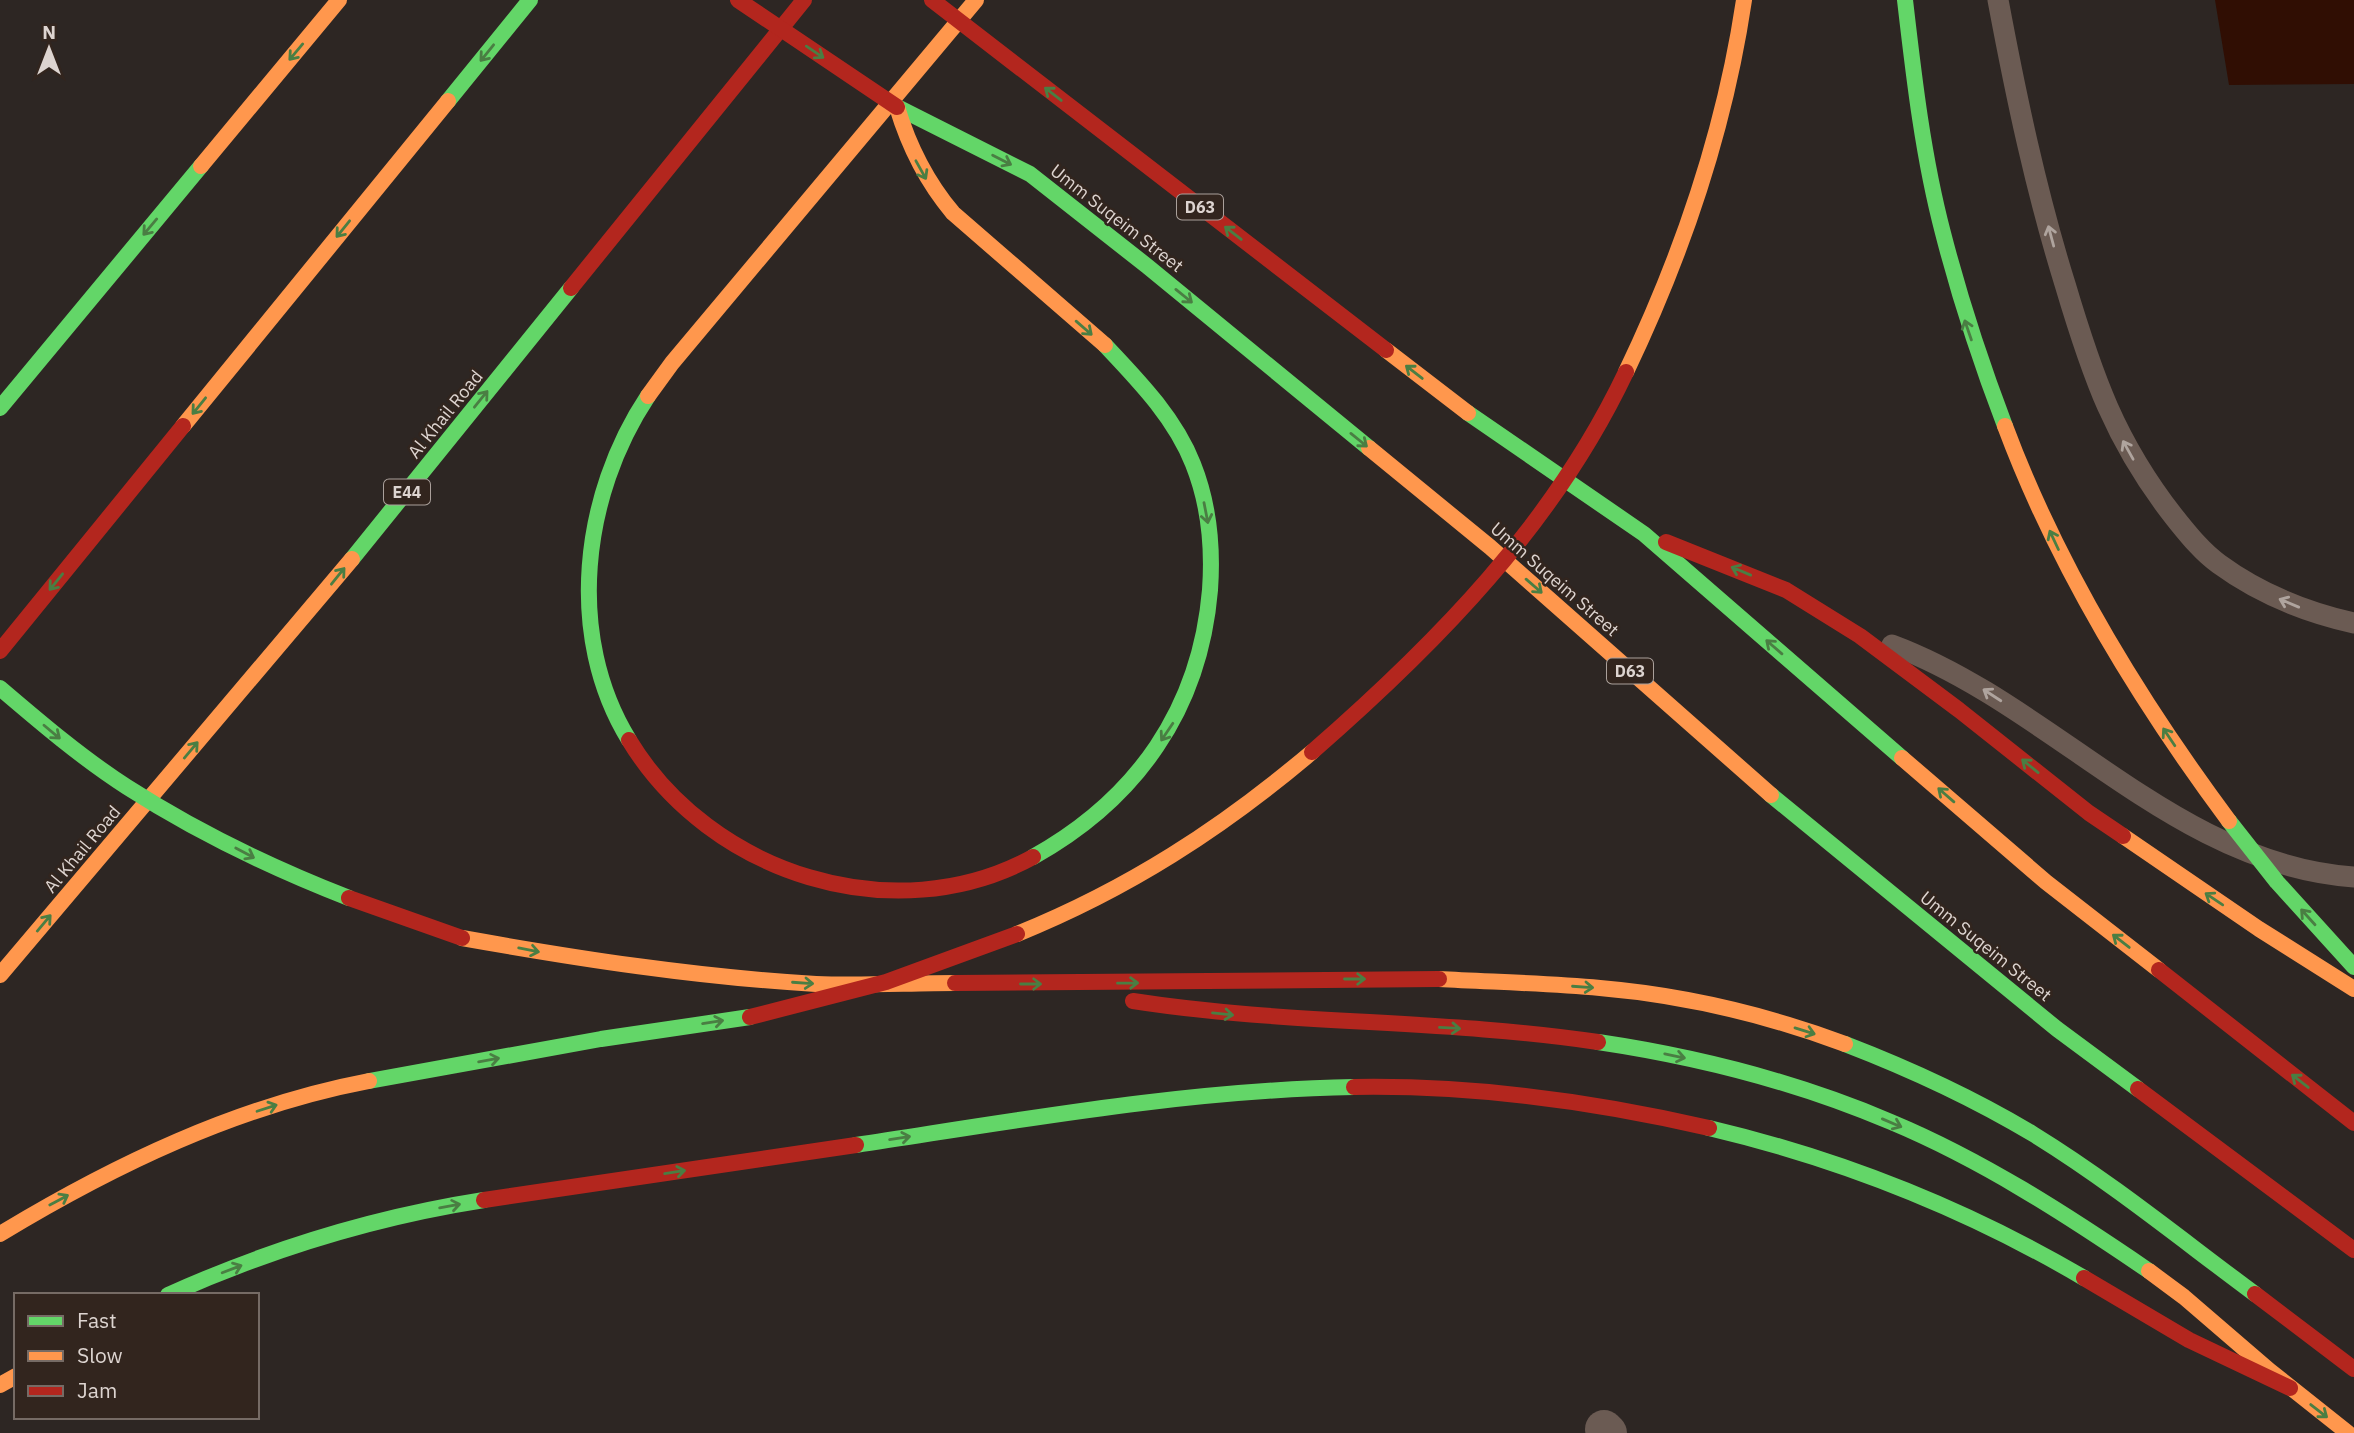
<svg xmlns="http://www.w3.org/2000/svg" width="2354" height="1433" font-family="'IBM Plex Sans',sans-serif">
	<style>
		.water { fill: #300e03 }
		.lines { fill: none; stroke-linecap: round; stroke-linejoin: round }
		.lane { stroke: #6b5b53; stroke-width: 21 }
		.street { stroke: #6b5b53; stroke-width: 38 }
		.fast { stroke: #63d668; stroke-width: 16 }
		.slow { stroke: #ff974d; stroke-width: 16 }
		.jam { stroke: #b3261e; stroke-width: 16 }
		.fast-bridge { stroke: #63d668; stroke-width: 16 }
		.slow-bridge { stroke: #ff974d; stroke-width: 16 }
		.jam-bridge { stroke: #b3261e; stroke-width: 16 }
		.oneway { stroke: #4a7e43 }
		.oneway2 { stroke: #afa49e }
		.labels { text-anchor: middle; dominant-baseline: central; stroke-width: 5; stroke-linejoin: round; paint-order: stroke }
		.shield { fill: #32251e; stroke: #aaa09b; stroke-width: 2 }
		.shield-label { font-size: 16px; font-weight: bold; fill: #ddd4d0 }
		.street-label { font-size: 18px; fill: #ddd4d0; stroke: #32251e }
	</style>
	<rect width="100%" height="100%" fill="#2d2623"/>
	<path class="water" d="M2215,0H2354V84L2229,85Z"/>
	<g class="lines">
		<path class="lane" d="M1998,0C2016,96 2036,191 2065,284C2092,375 2115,442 2175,518C2188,534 2202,552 2219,564C2260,594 2305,612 2354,623
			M1892,645C2053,705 2176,865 2354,877"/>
		<path class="street" d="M1604,1429L1608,1433"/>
		<path class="fast" d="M448,101L530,0
			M897,107L1030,174L1147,266L1369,448
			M0,408L201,166
			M1468,413L1644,534L1902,758
			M352,559L571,288
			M629,740C565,636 582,495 648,396
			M1771,795L2057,1029L2138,1089
			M1033,857C1137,799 1200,709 1210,590C1213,548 1209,504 1193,464C1175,418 1139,381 1105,345
			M1598,1042C1699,1057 1797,1082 1891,1122C1982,1160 2067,1215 2149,1271
			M1845,1044C1910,1069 1973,1098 2033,1134C2111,1182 2182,1240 2255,1294
			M1709,1128C1840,1159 1968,1210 2084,1278
			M856,1145C1021,1120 1187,1090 1354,1087
			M168,1295C268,1250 375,1217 484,1200"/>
		<path class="slow" d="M897,107C909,147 926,181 953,213L1105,345
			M201,166L339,0
			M648,396L672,363L976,0
			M183,426L448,101
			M1369,448L1490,547L1771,795
			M1902,758L2046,882L2159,970
			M2123,836L2259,929L2354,989
			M462,938C580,959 697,977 816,984C862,986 909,983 955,983
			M0,975L352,559
			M1439,979C1492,982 1546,983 1600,988C1682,995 1767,1015 1845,1044
			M2149,1271L2184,1297L2270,1371L2348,1433
			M0,1385L16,1376"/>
		<path class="jam" d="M571,288L804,0
			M1666,542L1786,590L1860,636L1959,710L2089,813L2123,836
			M0,651L183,426
			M629,740C710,874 894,933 1033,857
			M2159,970L2354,1123
			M955,983L1439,979
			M1133,1001C1287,1025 1444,1019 1598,1042
			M1354,1087C1474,1085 1592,1101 1709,1128
			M2138,1089L2354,1250
			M484,1200L856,1145
			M2084,1278L2189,1340L2290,1388
			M2255,1294L2354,1369"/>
		<path class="fast-bridge" d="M1905,0C1914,78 1923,157 1943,233C1960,299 1981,363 2005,426
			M0,688C41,723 82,758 127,787C197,832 272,868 349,898
			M2229,821L2277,882L2354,967
			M369,1081L601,1039L750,1017"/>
		<path class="slow-bridge" d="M1386,350L1468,413
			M1626,372C1682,255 1725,128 1744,0
			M2005,426C2058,568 2139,700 2229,821
			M1017,934C1128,889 1221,829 1312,752
			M0,1234C114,1165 237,1106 369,1081"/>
		<path class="jam-bridge" d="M738,0L897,107
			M932,0L1386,350
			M1312,752C1437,643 1554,524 1626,372
			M349,898L462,938
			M750,1017L886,982L1017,934"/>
	</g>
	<defs><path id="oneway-shaft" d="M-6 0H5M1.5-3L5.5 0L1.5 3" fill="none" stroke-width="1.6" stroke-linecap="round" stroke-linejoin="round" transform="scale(1.75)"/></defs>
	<g class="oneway">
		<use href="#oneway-shaft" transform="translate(296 52) rotate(130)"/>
		<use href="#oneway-shaft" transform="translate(815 52) rotate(34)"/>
		<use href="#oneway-shaft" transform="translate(487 53) rotate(129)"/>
		<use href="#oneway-shaft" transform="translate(1053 94) rotate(-142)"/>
		<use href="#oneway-shaft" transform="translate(1002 160) rotate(27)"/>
		<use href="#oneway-shaft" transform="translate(921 170) rotate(61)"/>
		<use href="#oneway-shaft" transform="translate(150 227) rotate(130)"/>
		<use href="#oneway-shaft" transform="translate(343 229) rotate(129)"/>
		<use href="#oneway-shaft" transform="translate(1233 233) rotate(-142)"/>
		<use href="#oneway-shaft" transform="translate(1184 296) rotate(39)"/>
		<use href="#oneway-shaft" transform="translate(1084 328) rotate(41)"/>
		<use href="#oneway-shaft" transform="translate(1968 330) rotate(-109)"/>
		<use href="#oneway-shaft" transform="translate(1414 372) rotate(-142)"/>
		<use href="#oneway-shaft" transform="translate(481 399) rotate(-51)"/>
		<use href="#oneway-shaft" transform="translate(199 406) rotate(129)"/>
		<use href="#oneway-shaft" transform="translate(1359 440) rotate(39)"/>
		<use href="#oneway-shaft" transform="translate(1206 513) rotate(79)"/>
		<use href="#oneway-shaft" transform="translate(2054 540) rotate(-115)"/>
		<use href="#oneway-shaft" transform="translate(1741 571) rotate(-157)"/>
		<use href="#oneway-shaft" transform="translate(338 576) rotate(-51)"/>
		<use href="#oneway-shaft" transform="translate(56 582) rotate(129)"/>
		<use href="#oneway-shaft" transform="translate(1534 586) rotate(41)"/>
		<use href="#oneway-shaft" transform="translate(1774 647) rotate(-139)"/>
		<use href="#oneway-shaft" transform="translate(52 732) rotate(40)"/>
		<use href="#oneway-shaft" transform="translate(1167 732) rotate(124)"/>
		<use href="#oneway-shaft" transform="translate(2169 737) rotate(-124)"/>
		<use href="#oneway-shaft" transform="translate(191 750) rotate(-50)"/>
		<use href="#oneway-shaft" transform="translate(2030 766) rotate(-141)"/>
		<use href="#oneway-shaft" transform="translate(1946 795) rotate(-139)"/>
		<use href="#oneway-shaft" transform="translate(245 853) rotate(28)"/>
		<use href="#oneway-shaft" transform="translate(2214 899) rotate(-146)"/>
		<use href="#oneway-shaft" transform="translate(2308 917) rotate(-132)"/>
		<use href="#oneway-shaft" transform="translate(44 923) rotate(-50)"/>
		<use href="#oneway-shaft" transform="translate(2121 941) rotate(-142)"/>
		<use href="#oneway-shaft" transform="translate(529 950) rotate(11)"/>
		<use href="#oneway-shaft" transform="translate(1355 979)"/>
		<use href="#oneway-shaft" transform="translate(803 983) rotate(4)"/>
		<use href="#oneway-shaft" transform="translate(1128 983) rotate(-1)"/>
		<use href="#oneway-shaft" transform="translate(1031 984)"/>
		<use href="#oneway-shaft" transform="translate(1583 987) rotate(4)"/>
		<use href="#oneway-shaft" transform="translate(1223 1014) rotate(6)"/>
		<use href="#oneway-shaft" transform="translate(713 1022) rotate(-9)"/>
		<use href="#oneway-shaft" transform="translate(1450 1028) rotate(3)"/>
		<use href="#oneway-shaft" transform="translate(1805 1031) rotate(17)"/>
		<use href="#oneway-shaft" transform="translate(1675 1056) rotate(12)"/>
		<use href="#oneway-shaft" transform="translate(489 1060) rotate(-10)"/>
		<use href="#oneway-shaft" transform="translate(2300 1081) rotate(-142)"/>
		<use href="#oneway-shaft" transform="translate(267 1108) rotate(-18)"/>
		<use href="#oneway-shaft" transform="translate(1892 1123) rotate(23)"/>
		<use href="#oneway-shaft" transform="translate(900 1138) rotate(-9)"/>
		<use href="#oneway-shaft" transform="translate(675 1172) rotate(-9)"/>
		<use href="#oneway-shaft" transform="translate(59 1200) rotate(-28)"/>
		<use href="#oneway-shaft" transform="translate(450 1206) rotate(-10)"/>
		<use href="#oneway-shaft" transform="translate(232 1269) rotate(-21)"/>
		<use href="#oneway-shaft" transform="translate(2319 1411) rotate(38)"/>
	</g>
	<g class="oneway2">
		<use href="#oneway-shaft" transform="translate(2051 236) rotate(-105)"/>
		<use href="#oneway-shaft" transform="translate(2128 450) rotate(-119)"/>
		<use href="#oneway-shaft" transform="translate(2289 603) rotate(-157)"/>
		<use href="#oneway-shaft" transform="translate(1992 695) rotate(-147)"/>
	</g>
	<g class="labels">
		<g class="shield">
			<rect x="1177" y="194.5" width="46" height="25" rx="5"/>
			<rect x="384" y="479.5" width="46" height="25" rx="5"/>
			<rect x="1607" y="658.5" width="46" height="25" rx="5"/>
		</g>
		<g class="shield-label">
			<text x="1200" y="207">D63</text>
			<text x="407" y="492">E44</text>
			<text x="1630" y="671">D63</text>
		</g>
		<g class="street-label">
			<text transform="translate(1117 218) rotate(38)">Umm Suqeim Street</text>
			<text transform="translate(445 414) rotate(-51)">Al Khail Road</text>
			<text transform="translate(1555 579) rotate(41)">Umm Suqeim Street</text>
			<text transform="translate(82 849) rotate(-50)">Al Khail Road</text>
			<text transform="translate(1986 946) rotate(39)">Umm Suqeim Street</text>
		</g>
	</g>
	<rect x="14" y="1293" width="245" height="126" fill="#32251e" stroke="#766b65" stroke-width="2"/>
	<rect x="28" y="1316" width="35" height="10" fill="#63d668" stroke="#766b65" stroke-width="2"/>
	<text x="77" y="1328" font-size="21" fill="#ddd4d0">Fast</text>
	<rect x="28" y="1351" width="35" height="10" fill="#ff974d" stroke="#766b65" stroke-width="2"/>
	<text x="77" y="1363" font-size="21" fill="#ddd4d0">Slow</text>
	<rect x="28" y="1386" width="35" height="10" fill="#b3261e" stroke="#766b65" stroke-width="2"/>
	<text x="77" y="1398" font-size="21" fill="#ddd4d0">Jam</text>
	<g transform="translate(49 49)" stroke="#32251e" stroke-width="5" paint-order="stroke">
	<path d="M0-5L12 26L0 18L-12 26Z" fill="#ddd4d0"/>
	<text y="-10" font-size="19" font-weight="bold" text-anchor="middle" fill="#ddd4d0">N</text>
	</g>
</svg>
